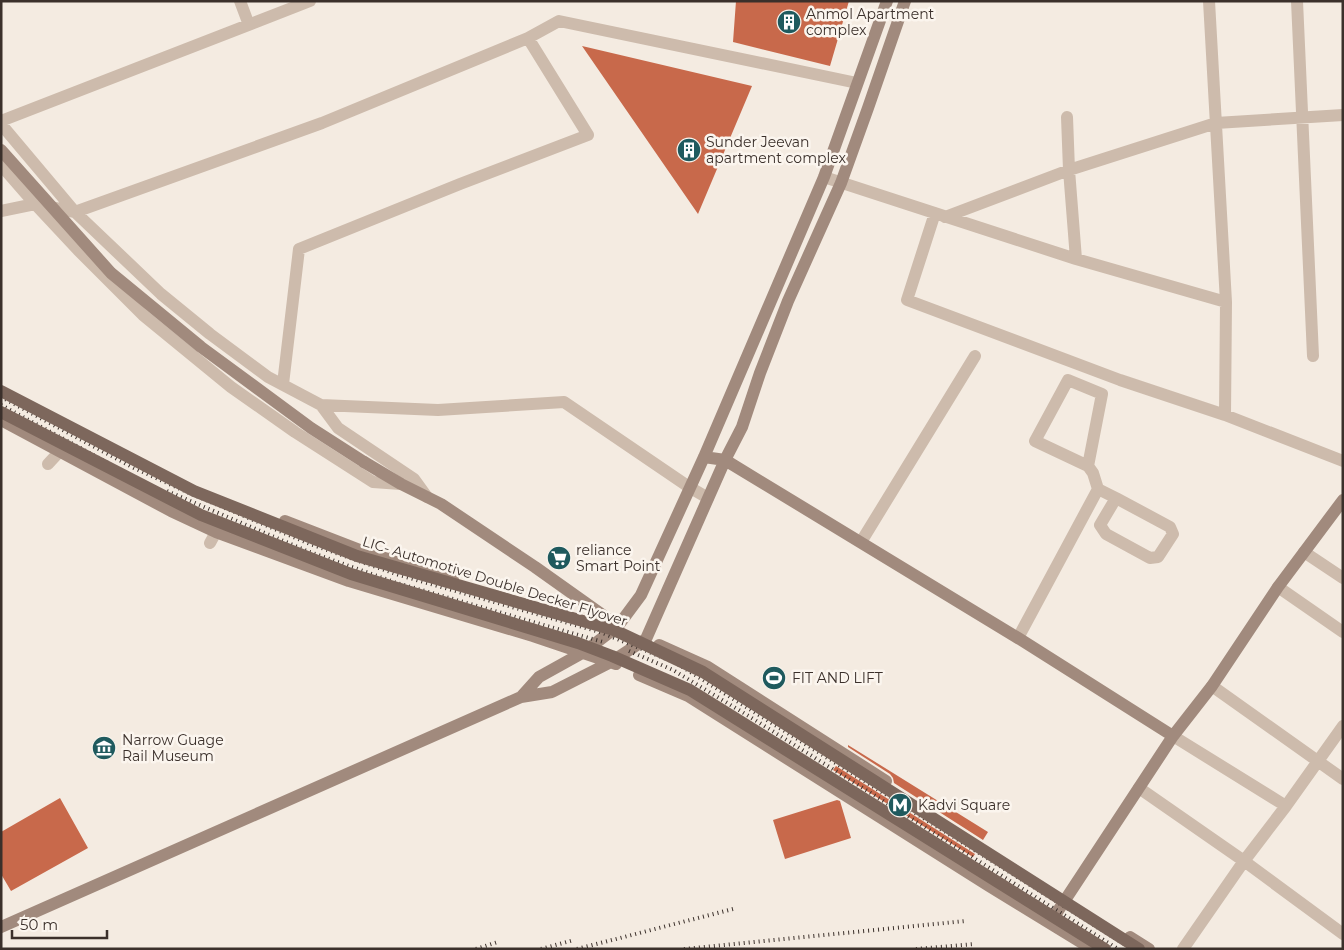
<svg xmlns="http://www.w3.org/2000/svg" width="1344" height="950" font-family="Montserrat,sans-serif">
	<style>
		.building { fill: #c8694b }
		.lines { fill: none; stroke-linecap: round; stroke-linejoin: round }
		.street { stroke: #cdbbac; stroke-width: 12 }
		.secondary { stroke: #a18a7d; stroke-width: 12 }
		.rail { stroke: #3b302b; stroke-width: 4; stroke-dasharray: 1 4; stroke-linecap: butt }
		.secondary-bridge { stroke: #a18a7d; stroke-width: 12 }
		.primary-bridge { stroke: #7d675c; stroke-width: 12 }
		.labels { text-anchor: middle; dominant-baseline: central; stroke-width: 5; stroke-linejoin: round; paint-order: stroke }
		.poi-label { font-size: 14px; fill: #3b302b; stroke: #fbf5ee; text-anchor: start }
		.street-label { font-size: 14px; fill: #3b302b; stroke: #fbf5ee }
	</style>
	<rect width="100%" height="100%" fill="#f4ebe1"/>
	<path class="building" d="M736,1H849L830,66L733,42Z
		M582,46L752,86L698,214Z
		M848,745L988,832L983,840L894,783L893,778L890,774L848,747Z
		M836,766L975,854L973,857L833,770Z
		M60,798L88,848L11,891L1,874V832Z
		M837,800L840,801L851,838L785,859L773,820Z"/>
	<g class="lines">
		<path class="street" d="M240,1L249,25
			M1297,1L1313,356
			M1067,117L1069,170L1076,259
			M1,121L310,1
			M1,124L75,212L161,294L210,334L268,377L321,405L338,428L414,479L427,497
			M1,165L35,204L78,250L143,315L231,387L295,432L373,482L401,484
			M824,177L1076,259L1226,302L1209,1
			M1,211L35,204L75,212L322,123L528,38L559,21L857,83
			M935,213L907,300L1120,380L1225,415L1343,461
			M945,217L1069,170L1216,123L1343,115
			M283,384L299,249L460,184L588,135L528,38
			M321,405L438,410L564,402L689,487L708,498
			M1225,415L1226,302
			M48,464L60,451
			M1088,466L1102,394L1068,380L1035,441L1088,466L1093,473L1098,489L1116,498L1100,525L1106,534L1150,558L1158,557L1173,534L1170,527L1116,498
			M861,542L975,356
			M210,543L216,532
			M1304,552L1343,578
			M1278,587L1343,632
			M1018,638L1098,489
			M1212,686L1343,779
			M1173,736L1286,806
			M1139,788L1244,861L1343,934
			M1183,949L1244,861L1286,806L1343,726"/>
		<path class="secondary" d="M1,420L171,511L216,532L349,581L533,636L616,664
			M704,457L725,460L1018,638L1173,736
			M364,462L401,484L441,504L535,567L618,626
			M285,521L360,550L453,577
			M659,645L708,667L886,781
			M639,675L688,696L989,886L1092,949
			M521,697L539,677L584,652L618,626L641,595L704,457L824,177L887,1
			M1050,923L1173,736L1212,686L1278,587L1343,500
			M1,927L521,697L552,692L611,662L646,639L725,460L742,427L760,373L788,301L841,183L868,108L905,1
			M1130,937L1149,949"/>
		<path class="rail" d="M1,397L134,468L187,492L310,544L399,575L600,632L676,663L1132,949
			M1,405L121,470
			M167,491L307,551L397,583L603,642
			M629,651L673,670L747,715L1118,949
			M476,949L498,942
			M541,949L574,940
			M577,949L733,909
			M684,949L965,921
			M916,949L975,944"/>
		<path class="secondary-bridge" d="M1,150L111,273L201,347L311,428L364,462"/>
		<path class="primary-bridge" d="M1,391L194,491L357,556L614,630L703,672L1139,949
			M1,412L201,515L351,574L578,643L612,656L690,690L1105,949"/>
	</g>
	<defs>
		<g id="building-disc" transform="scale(1.25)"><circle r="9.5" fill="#1f5a5e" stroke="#fbf5ee"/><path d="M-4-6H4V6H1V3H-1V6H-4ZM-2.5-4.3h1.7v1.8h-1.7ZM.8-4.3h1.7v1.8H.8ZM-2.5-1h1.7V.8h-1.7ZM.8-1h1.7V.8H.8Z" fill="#fff"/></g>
		<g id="supermarket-disc" transform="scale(1.25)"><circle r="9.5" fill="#1f5a5e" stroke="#fbf5ee"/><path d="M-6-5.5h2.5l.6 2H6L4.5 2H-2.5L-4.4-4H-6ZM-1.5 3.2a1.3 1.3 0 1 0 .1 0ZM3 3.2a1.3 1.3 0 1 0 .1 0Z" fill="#fff"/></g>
		<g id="stadium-disc" transform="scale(1.25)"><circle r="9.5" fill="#1f5a5e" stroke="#fbf5ee"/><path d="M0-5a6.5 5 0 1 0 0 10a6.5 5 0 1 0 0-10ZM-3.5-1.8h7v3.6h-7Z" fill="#fff"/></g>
		<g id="museum-disc" transform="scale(1.25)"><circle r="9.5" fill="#1f5a5e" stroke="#fbf5ee"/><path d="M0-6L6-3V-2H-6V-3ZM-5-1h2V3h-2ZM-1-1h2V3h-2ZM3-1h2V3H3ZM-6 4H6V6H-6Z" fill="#fff"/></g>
		<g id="metro-disc" transform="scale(1.25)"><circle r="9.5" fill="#1f5a5e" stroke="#fbf5ee"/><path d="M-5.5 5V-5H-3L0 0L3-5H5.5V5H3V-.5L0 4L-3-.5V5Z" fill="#fff"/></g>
	</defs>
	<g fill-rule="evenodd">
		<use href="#building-disc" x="789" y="22"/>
		<use href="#building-disc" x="689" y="150"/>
		<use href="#supermarket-disc" x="559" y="558"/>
		<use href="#stadium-disc" x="774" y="678"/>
		<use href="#museum-disc" x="104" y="748"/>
		<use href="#metro-disc" x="900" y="805"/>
	</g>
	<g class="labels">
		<g class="poi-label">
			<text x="806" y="14">Anmol Apartment<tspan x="806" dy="16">complex</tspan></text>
			<text x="706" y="142">Sunder Jeevan<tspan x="706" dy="16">apartment complex</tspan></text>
			<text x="576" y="550">reliance<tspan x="576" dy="16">Smart Point</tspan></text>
			<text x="792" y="678">FIT AND LIFT</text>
			<text x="122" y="740">Narrow Guage<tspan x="122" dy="16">Rail Museum</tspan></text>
			<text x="918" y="805">Kadvi Square</text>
		</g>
		<g class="street-label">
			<text transform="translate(495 581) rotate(17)">LIC- Automotive Double Decker Flyover</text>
		</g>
	</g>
	<rect width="1344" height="950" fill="none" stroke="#3b302b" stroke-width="5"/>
	<path d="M12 930v8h95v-8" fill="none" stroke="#3b302b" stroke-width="2.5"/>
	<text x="20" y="930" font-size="15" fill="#3b302b" stroke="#fbf5ee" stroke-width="4" paint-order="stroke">50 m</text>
</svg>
